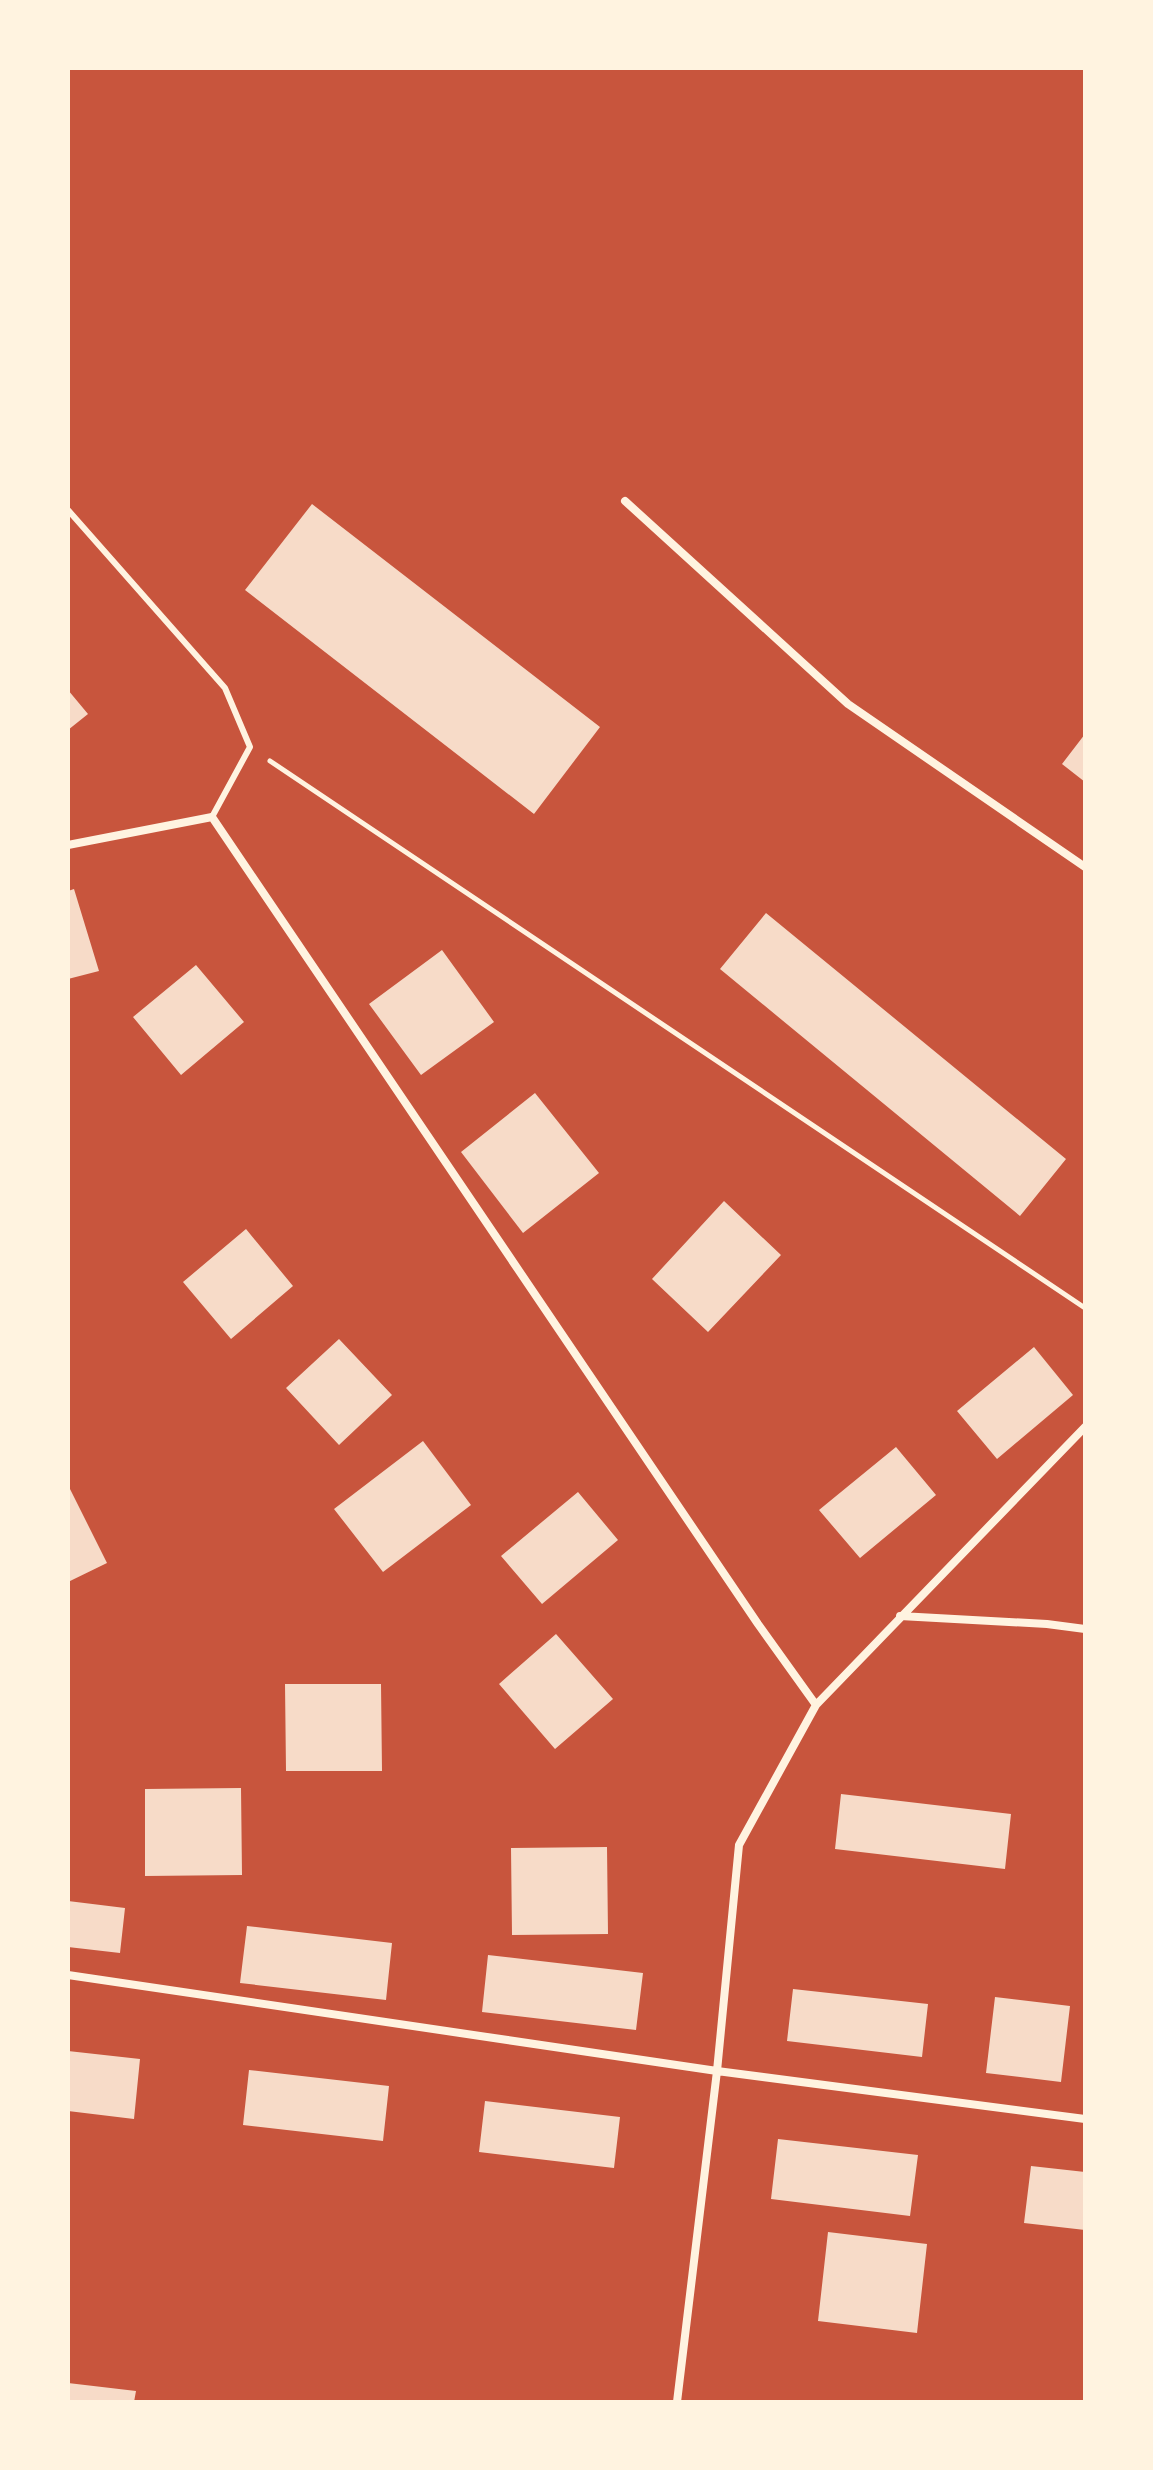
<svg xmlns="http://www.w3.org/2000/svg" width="1153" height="2470" font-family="'Alegreya Sans',sans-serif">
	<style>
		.building { fill: #f7dbc8 }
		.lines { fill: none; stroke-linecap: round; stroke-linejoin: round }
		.path { stroke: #fff3e0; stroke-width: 5 }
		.service { stroke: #fff3e0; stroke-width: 6 }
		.minor { stroke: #fff3e0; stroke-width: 8 }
	</style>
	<rect width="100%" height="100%" fill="#c8553d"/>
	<path class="building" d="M312,504L600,727L534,814L245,590Z
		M68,690L88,714L68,730Z
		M1085,734V782L1062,764Z
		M74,889L99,971L68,979V891Z
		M766,913L1066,1159L1020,1216L720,969Z
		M442,950L494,1022L421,1075L369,1004Z
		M196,965L244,1022L181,1075L133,1017Z
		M535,1093L599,1173L523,1233L461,1152Z
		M724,1201L781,1255L708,1332L652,1279Z
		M246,1229L293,1286L231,1339L183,1282Z
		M339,1339L392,1395L339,1445L286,1388Z
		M1034,1347L1073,1395L997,1459L957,1411Z
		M423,1441L471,1505L383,1572L334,1509Z
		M896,1447L936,1495L860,1558L819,1510Z
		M68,1485L107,1563L68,1582Z
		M578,1492L618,1540L542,1604L501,1556Z
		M556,1634L613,1699L555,1749L499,1684Z
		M285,1684H381L382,1771H286Z
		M241,1788L242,1875L145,1876V1789Z
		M841,1794L1011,1814L1005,1869L835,1849Z
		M607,1847L608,1934L512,1935L511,1848Z
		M68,1901L125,1908L120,1953L68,1947Z
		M247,1926L392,1943L386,2000L240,1983Z
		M488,1955L643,1973L636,2030L482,2012Z
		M793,1989L928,2004L922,2057L787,2041Z
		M995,1997L1070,2006L1061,2082L986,2073Z
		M68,2051L140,2059L134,2119L68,2111Z
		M249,2070L389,2086L383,2141L243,2125Z
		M485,2101L620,2117L614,2168L479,2152Z
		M778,2139L918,2155L910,2216L771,2199Z
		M1031,2166L1085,2172V2230L1024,2223Z
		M828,2232L927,2244L917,2333L818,2321Z
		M68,2383L136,2391L134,2402H68Z"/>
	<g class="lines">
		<path class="path" d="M270,761L1085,1308"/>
		<path class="service" d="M68,510L225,688L250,747L212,817"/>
		<path class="minor" d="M625,501L848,704L1085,867
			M68,845L212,817L758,1624L816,1705
			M900,1616L1047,1624L1085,1629
			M68,1975L717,2071L1085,2119
			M677,2402L717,2071L739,1845L816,1705L1085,1427"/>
	</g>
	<rect width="1153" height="2470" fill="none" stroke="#fff3e0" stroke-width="140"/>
</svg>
